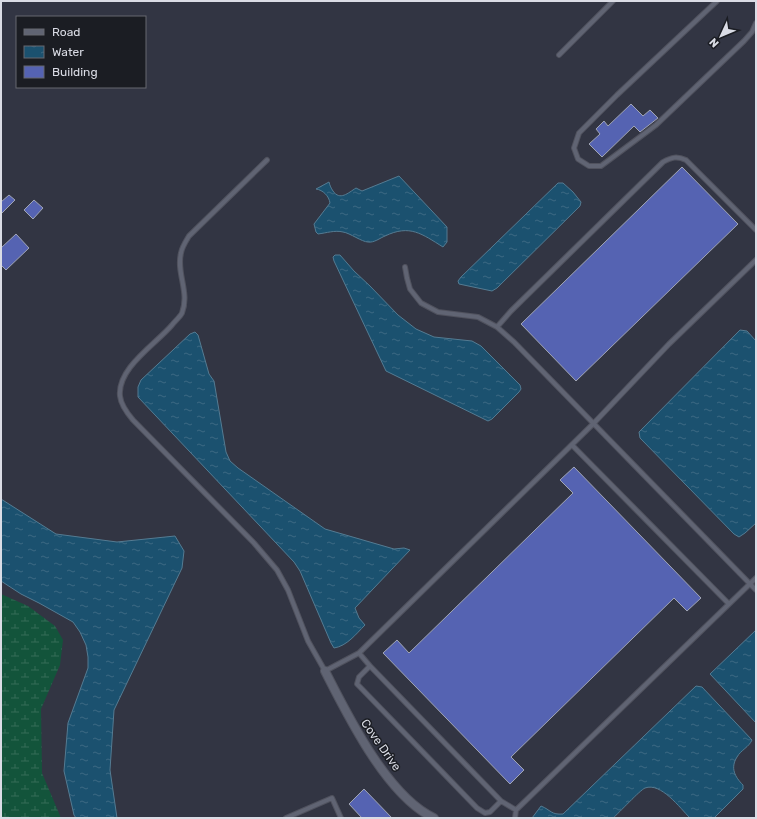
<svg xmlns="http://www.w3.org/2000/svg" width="757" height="819" font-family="Rubik,sans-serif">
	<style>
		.wetland { fill: url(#wetland-marsh) }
		.water { fill: url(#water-ripples); stroke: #547b92 }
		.building { fill: #5563b2; stroke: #a0a5b5 }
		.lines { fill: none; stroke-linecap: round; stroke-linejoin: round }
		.lane-casing { stroke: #50525e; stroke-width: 6 }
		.street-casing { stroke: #50525e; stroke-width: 10 }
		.lane { stroke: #606473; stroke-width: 4 }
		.street { stroke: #606473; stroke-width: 8 }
		.labels { text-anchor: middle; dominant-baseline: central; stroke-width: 3; stroke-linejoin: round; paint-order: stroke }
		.street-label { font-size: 12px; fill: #dadce5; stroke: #1b1d23 }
	</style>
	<defs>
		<pattern id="wetland-marsh" width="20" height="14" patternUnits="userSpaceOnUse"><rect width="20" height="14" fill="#13543b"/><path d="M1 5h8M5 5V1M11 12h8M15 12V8" fill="none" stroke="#356c57"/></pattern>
		<pattern id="water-ripples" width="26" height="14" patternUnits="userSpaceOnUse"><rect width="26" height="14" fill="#1b516f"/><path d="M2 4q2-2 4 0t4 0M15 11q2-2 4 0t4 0" fill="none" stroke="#3c6983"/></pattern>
	</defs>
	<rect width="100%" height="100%" fill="#323543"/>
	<path class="wetland" d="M1,594L28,606L55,626L63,640L60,665L41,709L42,773L61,818H1Z"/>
	<path class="water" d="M399,176L447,227V242L443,247C422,234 410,224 385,236C380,238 374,243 368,242C362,242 350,233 343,232C335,230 326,233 318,234L316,232L314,224L330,203C329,196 323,190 316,189L329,182C330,186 331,188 333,191C340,201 348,193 356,188L362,191Z
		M558,183H563L573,192L581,202L580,206L497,288L492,291L459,284L458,281L461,277Z
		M335,255H340L354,271L370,286L398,315L416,329L434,337L472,341L481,346L520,385L521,389L519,392L492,419L488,421L386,371L334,261L333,257Z
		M740,330L747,331L756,341V523L745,533L739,537L734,534L640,438L639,432Z
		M195,332L198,335L209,374L214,381L226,452L230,461L238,468L325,529L394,549L404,548L410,550L355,608L359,618L365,625C356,634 347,646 334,648L331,643L300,571L294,562L138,397V387L141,380L190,334Z
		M1,499L56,534L117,542L175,536L184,551L182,568L114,710L110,770L117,818H76L74,815L64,771L68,723L88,668V657L86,645L80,632L73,622L39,603L21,594L1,581Z
		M756,630V723L710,674Z
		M696,686L702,687L752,740C749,747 741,750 737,757C730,768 735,777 743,785V789L714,818H690C680,808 661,782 645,788C640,790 619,813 613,818H532L541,806C551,810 551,815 563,814Z"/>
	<path class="building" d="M631,104L643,116L650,110L658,118L640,132L634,126L602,157L589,144L600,134L596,129L604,121L608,126Z
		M682,167L738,224L576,381L521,324Z
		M9,195L15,200L1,214V202Z
		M34,200L43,208L33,219L24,210Z
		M16,234L29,248L6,270L1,265V248Z
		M574,467L701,598L687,611L674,598L511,757L524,770L510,784L383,653L397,640L409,653L573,493L560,480Z
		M364,789L392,818H362L349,804Z"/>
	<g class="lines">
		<g class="lane-casing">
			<path id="lane" d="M717,1L617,95L579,133L574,148L578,159L589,166H601L656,125L744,41L752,32L756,23
				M559,55L613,1
				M267,160L189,236C186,241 182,247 181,253C176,273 190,292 182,313C180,317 175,321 172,325C156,344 117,368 120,396C121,405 127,413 133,420L254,543L277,570L288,590L308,641L325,671L359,653L593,424L669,344L756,260
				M405,267L407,278L410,289L421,303L438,312L478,317L497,327L514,342L756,590
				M497,327L511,311L663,162C672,157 677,156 686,160L756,230
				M572,445L729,604
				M359,653L370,666L359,677L357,684L361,688L477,808L485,813L490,812L501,801L516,810L515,818
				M370,666L501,801
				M516,810L756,578
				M286,818L332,798L341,818"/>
		</g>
		<g class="street-casing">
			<path id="street" d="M325,671C348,716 387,796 434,818"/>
		</g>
		<use href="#lane" class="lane"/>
		<use href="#street" class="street"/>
	</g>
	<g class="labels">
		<g class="street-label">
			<text transform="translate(381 745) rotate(55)">Cove Drive</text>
		</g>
	</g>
	<rect width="757" height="819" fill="none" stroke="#dadce5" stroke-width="4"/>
	<rect x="16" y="16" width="130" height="72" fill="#1b1d23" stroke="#676971"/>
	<rect x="24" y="29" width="20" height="6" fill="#606473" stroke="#676971"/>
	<text x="52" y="36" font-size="12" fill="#dadce5">Road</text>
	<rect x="24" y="46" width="20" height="12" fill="url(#water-ripples)" stroke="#676971"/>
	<text x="52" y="56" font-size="12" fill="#dadce5">Water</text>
	<rect x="24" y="66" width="20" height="12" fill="#5563b2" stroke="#676971"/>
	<text x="52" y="76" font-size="12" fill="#dadce5">Building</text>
	<g transform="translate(721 36) rotate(226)" stroke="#1b1d23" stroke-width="3" paint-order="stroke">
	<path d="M0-3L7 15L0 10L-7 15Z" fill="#dadce5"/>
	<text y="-6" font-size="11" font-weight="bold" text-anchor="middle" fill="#dadce5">N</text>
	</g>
</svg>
